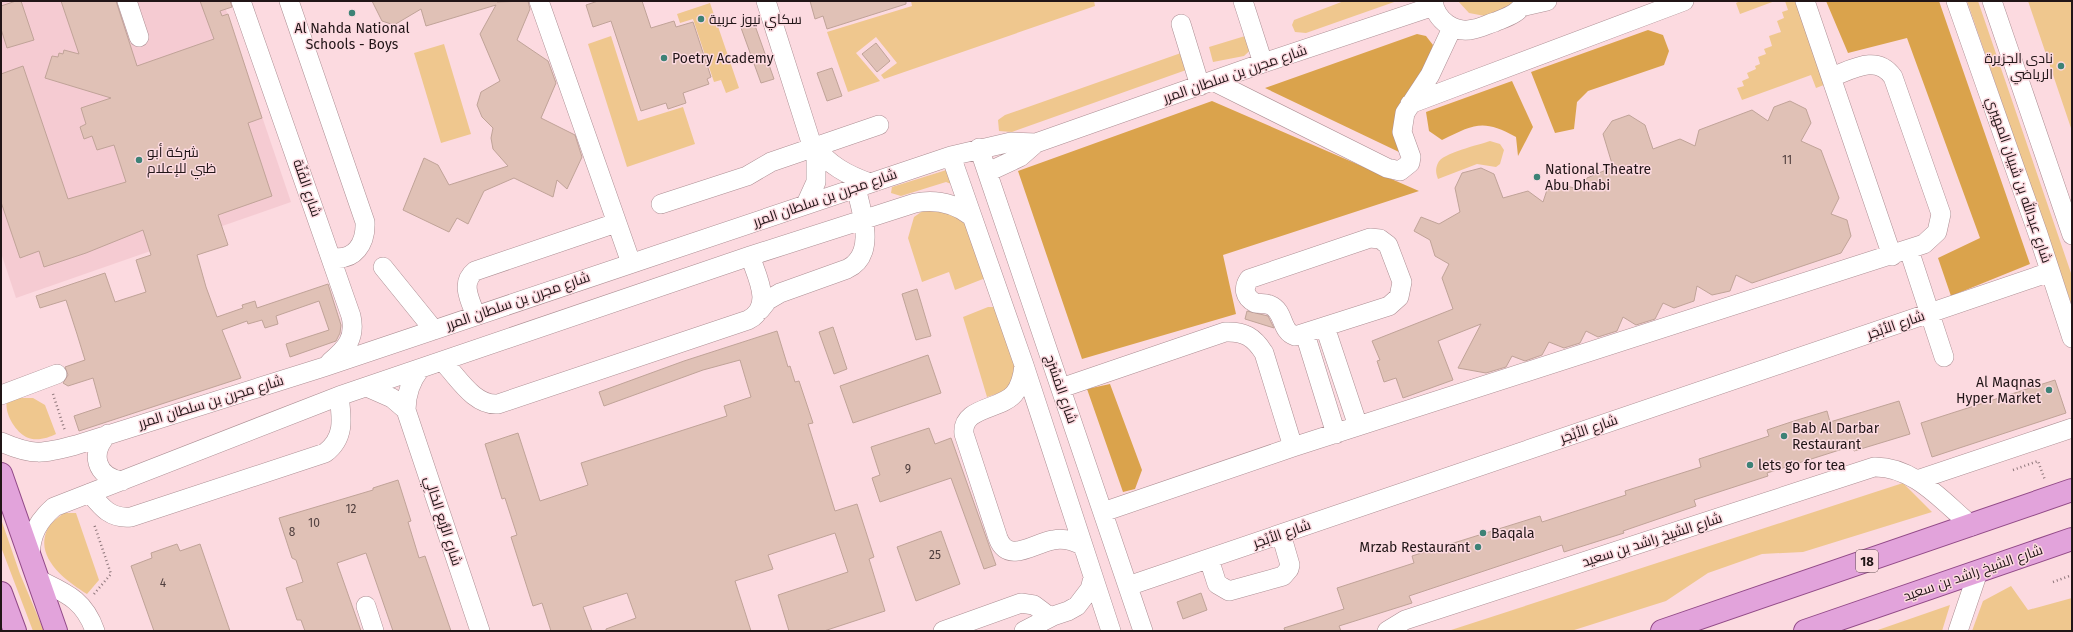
<svg xmlns="http://www.w3.org/2000/svg" width="2073" height="632" font-family="'Fira Sans',Cairo,sans-serif">
	<style>
		.built { fill: #f5cbd2 }
		.green { fill: #efc78e }
		.forest { fill: #daa34c }
		.building { fill: #e0c1b6; stroke: #c0a398 }
		.lines { fill: none; stroke-linecap: round; stroke-linejoin: round }
		.minor-casing { stroke: #ac8e93; stroke-width: 20 }
		.major-casing { stroke: #914987; stroke-width: 24 }
		.path { stroke: #8c7579; stroke-width: 2.5; stroke-dasharray: 1 3; stroke-linecap: butt }
		.minor { stroke: #fff; stroke-width: 19 }
		.major { stroke: #e2a3db; stroke-width: 22 }
		.poi-dot { fill: #3d8276; stroke: #fcdae0; stroke-width: 1.5 }
		.labels { text-anchor: middle; dominant-baseline: central; stroke-width: 3; stroke-linejoin: round; paint-order: stroke }
		.number-label { font-size: 12px; fill: #51403f }
		.shield { fill: #fcdae0; stroke: #635053; stroke-width: 1 }
		.shield-label { font-size: 13px; font-weight: bold; fill: #211517 }
		.poi-label { font-size: 14px; fill: #211517; stroke: #fcdae0; text-anchor: start }
		.street-label { font-size: 14px; fill: #211517; stroke: #fcdae0 }
	</style>
	<rect width="100%" height="100%" fill="#fcdae0"/>
	<path class="built" d="M1,1H223L291,202L16,298L1,253Z"/>
	<path class="green" d="M911,1H1094L1095,6L884,79L881,75L897,63L876,37L856,53L880,81L848,92L827,32L912,6Z
		M1344,1H1397L1306,33L1295,32L1292,25L1294,20Z
		M1458,1H1520L1516,6L1485,16L1469,13Z
		M1740,1H1775L1740,14L1736,3Z
		M1785,1H1799L1829,83L1816,88L1811,75L1742,100L1737,88L1744,86L1742,81L1749,78L1747,73L1756,69L1755,66L1760,64L1758,57L1766,54L1764,49L1772,46L1769,36L1781,32L1777,21L1784,18L1782,12L1788,10Z
		M1967,1H1978L2072,276V306Z
		M2028,1H2072V131Z
		M710,3L739,88L726,93L721,80L714,82L693,19L680,23L677,14Z
		M1255,33L1256,45L1244,56L1213,62L1209,47Z
		M611,36L638,121L683,107L695,144L627,167L588,44Z
		M444,44L471,134L441,143L414,53Z
		M1181,53L1189,69L1012,132L999,131L998,120L1005,115Z
		M1490,141L1500,144L1504,150L1500,164L1496,167L1477,164L1438,179C1436,174 1435,169 1438,163C1442,153 1479,145 1490,141Z
		M956,167L951,184L946,182L901,196L891,193L892,187Z
		M937,201L963,206L988,277L955,290L949,272L922,282L908,238L914,217Z
		M988,307H997L1025,370L1014,388L987,397L963,317Z
		M17,398H33L45,405L56,434C48,438 36,442 26,437C15,431 4,413 7,401Z
		M1903,483L1932,512L1803,552L1762,554L1708,573L1666,601L1571,631H1448Z
		M64,513H76L99,580L87,594C66,581 33,557 48,528C51,522 59,517 64,513Z
		M1,519L20,574L44,631H33L1,547Z
		M2011,586L2028,610L2072,598V631H1972L1983,601Z
		M1950,605L1942,631H1875Z"/>
	<path class="forest" d="M1826,1H1939L2030,264L1951,296L1938,258L1980,238L1907,38L1848,53Z
		M1648,30L1663,35L1669,51L1664,65L1588,91L1577,102L1574,129L1555,133L1531,72Z
		M1417,34L1426,36L1433,45L1427,65L1395,128L1399,152L1265,88Z
		M1512,81L1533,127L1518,156L1516,137C1483,119 1475,124 1442,140L1429,131L1426,112Z
		M1212,101L1419,191L1223,255L1236,314L1082,359L1018,171Z
		M1110,384L1142,470L1135,489L1123,492L1087,389Z"/>
	<path class="building" d="M16,1H21L34,40L7,48L1,29V6Z
		M61,1H116L137,66L214,39L200,1H230L232,7L220,11L222,16L228,14L262,118L248,123L272,196L218,215L228,245L197,255L206,287L217,317L243,308L242,305L255,301L257,308L328,284L341,325L340,333L336,341L290,357L286,344L329,330L319,301L276,316L278,324L265,328L262,320L248,324L247,321L222,330L241,378L79,431L74,416L101,407L93,378L68,386L63,383L68,375L65,367L85,360L77,334L66,300L40,308L36,296L105,273L115,302L146,292L136,260L151,255L143,230L86,253L44,267L39,251L20,258L1,202V74L23,66L68,199L126,182L114,145L97,150L92,136L84,139L80,127L86,124L81,108L111,98L45,78L52,56L58,57L59,53L63,54L64,50L79,54Z
		M372,1H496L497,2L528,1L530,9L517,40L548,61L556,83L541,118L575,135L582,157L567,189L557,180L553,197L514,178L484,191L468,224L457,218L449,232L403,210L424,158L438,165L449,185L508,166L493,149L491,138L493,128L482,117L477,105L481,92L500,81L480,34L496,5L426,26L421,9L394,25L382,21Z
		M598,1H642L651,28L674,21L676,27L693,22L711,77L707,79L709,84L683,93L686,103L668,109L666,103L641,111L611,21L593,27L586,5Z
		M810,1H906V4L827,29L823,16L815,19Z
		M753,20L774,79L761,83L740,25Z
		M876,43L890,61L877,72L862,54Z
		M832,68L842,96L827,101L817,73Z
		M1790,101L1806,109L1811,123L1801,141L1821,150L1839,198L1831,214L1847,220L1851,236L1841,253L1752,283L1736,275L1730,291L1712,295L1697,286L1694,301L1674,308L1663,303L1655,319L1636,325L1623,317L1617,331L1598,337L1586,331L1580,343L1564,348L1549,342L1542,355L1525,361L1512,356L1506,367L1486,373L1458,368L1481,324L1438,341L1453,380L1403,398L1396,378L1384,382L1377,361L1380,360L1372,341L1453,309L1442,278L1449,264L1435,256L1430,240L1414,231L1421,217L1439,224L1460,212L1455,188L1462,173L1481,168L1494,174L1503,198L1528,191L1543,202L1547,190L1564,185L1580,190L1587,178L1613,167L1603,134L1612,121L1629,115L1645,125L1653,149L1680,139L1695,146L1699,130L1752,110L1768,121L1774,107Z
		M917,289L931,336L916,340L902,294Z
		M1247,311L1268,316L1274,328L1245,319Z
		M833,327L847,369L834,374L819,332Z
		M777,331L788,367L790,366L795,382L799,381L813,423L808,424L835,511L857,504L874,557L869,559L885,611L824,631H789L778,595L848,572L835,533L768,555L773,569L735,581L751,631H606V629L636,618L627,593L583,607L592,631H551L542,603L533,606L511,537L517,535L505,498L502,499L485,444L518,433L540,501L588,485L581,463L727,416L724,406L751,397L740,360L703,370L604,406L599,392L684,361Z
		M928,355L941,393L853,423L840,386Z
		M2055,380L2066,413L1932,457L1921,423Z
		M1899,401L1910,434L1854,451L1852,446L1805,461L1767,473L1768,476L1694,500L1696,506L1623,531L1624,533L1564,552L1562,545L1409,596L1412,603L1339,626L1341,631H1285L1284,628L1344,609L1337,588L1414,563L1412,556L1540,516L1542,522L1626,495L1625,491L1701,467L1699,459L1769,436L1767,430L1794,421L1827,411L1830,422Z
		M929,428L935,444L951,438L996,565L984,569L951,478L880,502L872,478L880,475L871,447Z
		M398,480L411,521L408,522L419,558L425,556L451,631H393L366,553L337,563L361,631H305L301,620H297L286,588L303,582L296,560L292,558L279,518L373,490V488Z
		M941,531L960,584L916,601L897,547Z
		M177,544L180,551L200,544L230,631H154L131,566L152,558L151,553Z
		M1201,593L1207,610L1183,619L1177,602Z"/>
	<g class="lines">
		<g class="minor-casing">
			<path id="minor" d="M127,1L139,37
				M241,1L351,316C356,338 346,349 330,362
				M289,1L365,222C366,243 355,262 331,257
				M539,1L631,263
				M766,1L816,158V182L806,204
				M1243,1L1263,63
				M1433,1C1436,21 1455,34 1474,29C1481,28 1488,24 1495,22C1507,17 1519,14 1525,1
				M1805,1L1892,256
				M1956,1L2038,234L2072,338
				M1992,1L2072,235
				M1521,7L1547,1
				M1181,24L1200,86
				M1213,81L1387,168L1400,171L1410,163L1411,157L1402,132L1405,113L1430,75L1452,28
				M1410,104L1684,1
				M814,146C829,165 847,175 870,183
				M979,148L1143,631
				M951,156L1024,365L1111,631
				M988,172L1020,157L1036,143L1263,63L1434,6
				M661,204L747,176L771,162L879,125
				M1370,238L1380,239L1388,245L1402,282L1399,297L1389,306L1295,336C1280,331 1285,311 1270,305C1265,303 1260,304 1255,303C1244,297 1243,288 1249,279Z
				M1909,250L1944,357
				M383,267L434,330
				M760,310L768,300L780,293L847,269C877,255 862,213 856,188
				M476,316C470,300 460,283 475,271L616,223
				M1325,327L1358,426
				M1305,334L1336,434
				M443,362C458,377 474,406 498,404L748,320C774,307 757,277 750,256
				M1024,365C1023,375 1021,386 1014,394C1000,410 961,407 964,434L998,538C1008,565 1034,543 1053,540C1063,538 1074,541 1083,546
				M420,369C410,382 406,394 406,410L480,631
				M367,387L392,398L406,410
				M1061,388L1225,332C1244,331 1254,337 1264,353L1293,447
				M1,395L57,374
				M108,434C89,453 96,477 122,481
				M1,442C33,456 43,454 76,445L324,367L951,156L1011,142L1036,143
				M1917,480L2072,428
				M90,493C102,508 111,519 131,517L325,453C345,438 342,419 339,396
				M1103,512L1293,447L1924,244L1937,232L1941,214L1893,77C1877,54 1853,69 1832,77
				M30,555C31,534 38,521 54,507L339,396L750,256L915,203C936,199 954,203 971,216
				M1209,559L1217,584L1229,591L1283,576L1289,569L1290,565L1281,534
				M37,579C65,593 84,599 95,631
				M1128,586L2050,272
				M366,606L374,631
				M943,631L1021,603L1034,605L1050,617
				M1024,631L1053,616L1068,611L1077,606L1090,589L1093,578
				M1387,631L1405,620L1874,467C1914,466 1943,502 1972,526
				M1958,631L1978,572"/>
		</g>
		<g class="major-casing">
			<path id="major" d="M1,474L56,631
				M1,593L15,631
				M1662,631L2072,490
				M1805,631L2072,539"/>
		</g>
		<path class="path" d="M53,394L65,431
			M2013,470L2038,461L2045,480
			M2053,582L2072,575
			M94,594L111,574L94,524"/>
		<use href="#minor" class="minor"/>
		<use href="#major" class="major"/>
	</g>
	<g class="poi-dot">
		<circle cx="352" cy="13" r="4"/>
		<circle cx="701" cy="19" r="4"/>
		<circle cx="664" cy="58" r="4"/>
		<circle cx="2061" cy="66" r="4"/>
		<circle cx="139" cy="160" r="4"/>
		<circle cx="1537" cy="177" r="4"/>
		<circle cx="2049" cy="390" r="4"/>
		<circle cx="1784" cy="436" r="4"/>
		<circle cx="1750" cy="465" r="4"/>
		<circle cx="1483" cy="533" r="4"/>
		<circle cx="1478" cy="547" r="4"/>
	</g>
	<g class="labels">
		<g class="number-label">
			<text x="1787" y="160">11</text>
			<text x="908" y="469">9</text>
			<text x="351" y="509">12</text>
			<text x="314" y="523">10</text>
			<text x="292" y="532">8</text>
			<text x="935" y="555">25</text>
			<text x="163" y="583">4</text>
		</g>
		<rect class="shield" x="1856" y="550" width="22" height="22" rx="3"/>
		<g class="shield-label">
			<text x="1867" y="561">18</text>
		</g>
		<g class="poi-label">
			<text x="709" y="19">سكاي نيوز عربية</text>
			<text x="352" y="28" text-anchor="middle">Al Nahda National<tspan x="352" dy="16">Schools - Boys</tspan></text>
			<text x="672" y="58">Poetry Academy</text>
			<text x="2053" y="58" text-anchor="end">نادى الجزيرة<tspan x="2053" dy="16">الرياضي</tspan></text>
			<text x="147" y="152">شركة أبو<tspan x="147" dy="16">ظبي للإعلام</tspan></text>
			<text x="1545" y="169">National Theatre<tspan x="1545" dy="16">Abu Dhabi</tspan></text>
			<text x="2041" y="382" text-anchor="end">Al Maqnas<tspan x="2041" dy="16">Hyper Market</tspan></text>
			<text x="1792" y="428">Bab Al Darbar<tspan x="1792" dy="16">Restaurant</tspan></text>
			<text x="1758" y="465">lets go for tea</text>
			<text x="1491" y="533">Baqala</text>
			<text x="1470" y="547" text-anchor="end">Mrzab Restaurant</text>
		</g>
		<g class="street-label">
			<text transform="translate(1235 74) rotate(-19)">شارع مجرن بن سلطان المرر</text>
			<text transform="translate(2019 180) rotate(71)">شارع عبدالله بن شيبان المهيري</text>
			<text transform="translate(307 188) rotate(71)">شارع الفَنّة</text>
			<text transform="translate(825 198) rotate(-19)">شارع مجرن بن سلطان المرر</text>
			<text transform="translate(518 301) rotate(-19)">شارع مجرن بن سلطان المرر</text>
			<text transform="translate(1896 325) rotate(-19)">شارع الأبْجَر</text>
			<text transform="translate(1061 389) rotate(71)">شارع المَسْرَج</text>
			<text transform="translate(211 402) rotate(-17)">شارع مجرن بن سلطان المرر</text>
			<text transform="translate(1589 429) rotate(-19)">شارع الأبْجَر</text>
			<text transform="translate(443 521) rotate(72)">شارع الرُّبع الخالِي</text>
			<text transform="translate(1282 534) rotate(-19)">شارع الأبْجَر</text>
			<text transform="translate(1652 540) rotate(-18)">شارع الشيخ راشد بن سعيد</text>
			<text transform="translate(1973 573) rotate(-19)">شارع الشيخ راشد بن سعيد</text>
		</g>
	</g>
	<rect width="2073" height="632" fill="none" stroke="#211517" stroke-width="4"/>
</svg>
